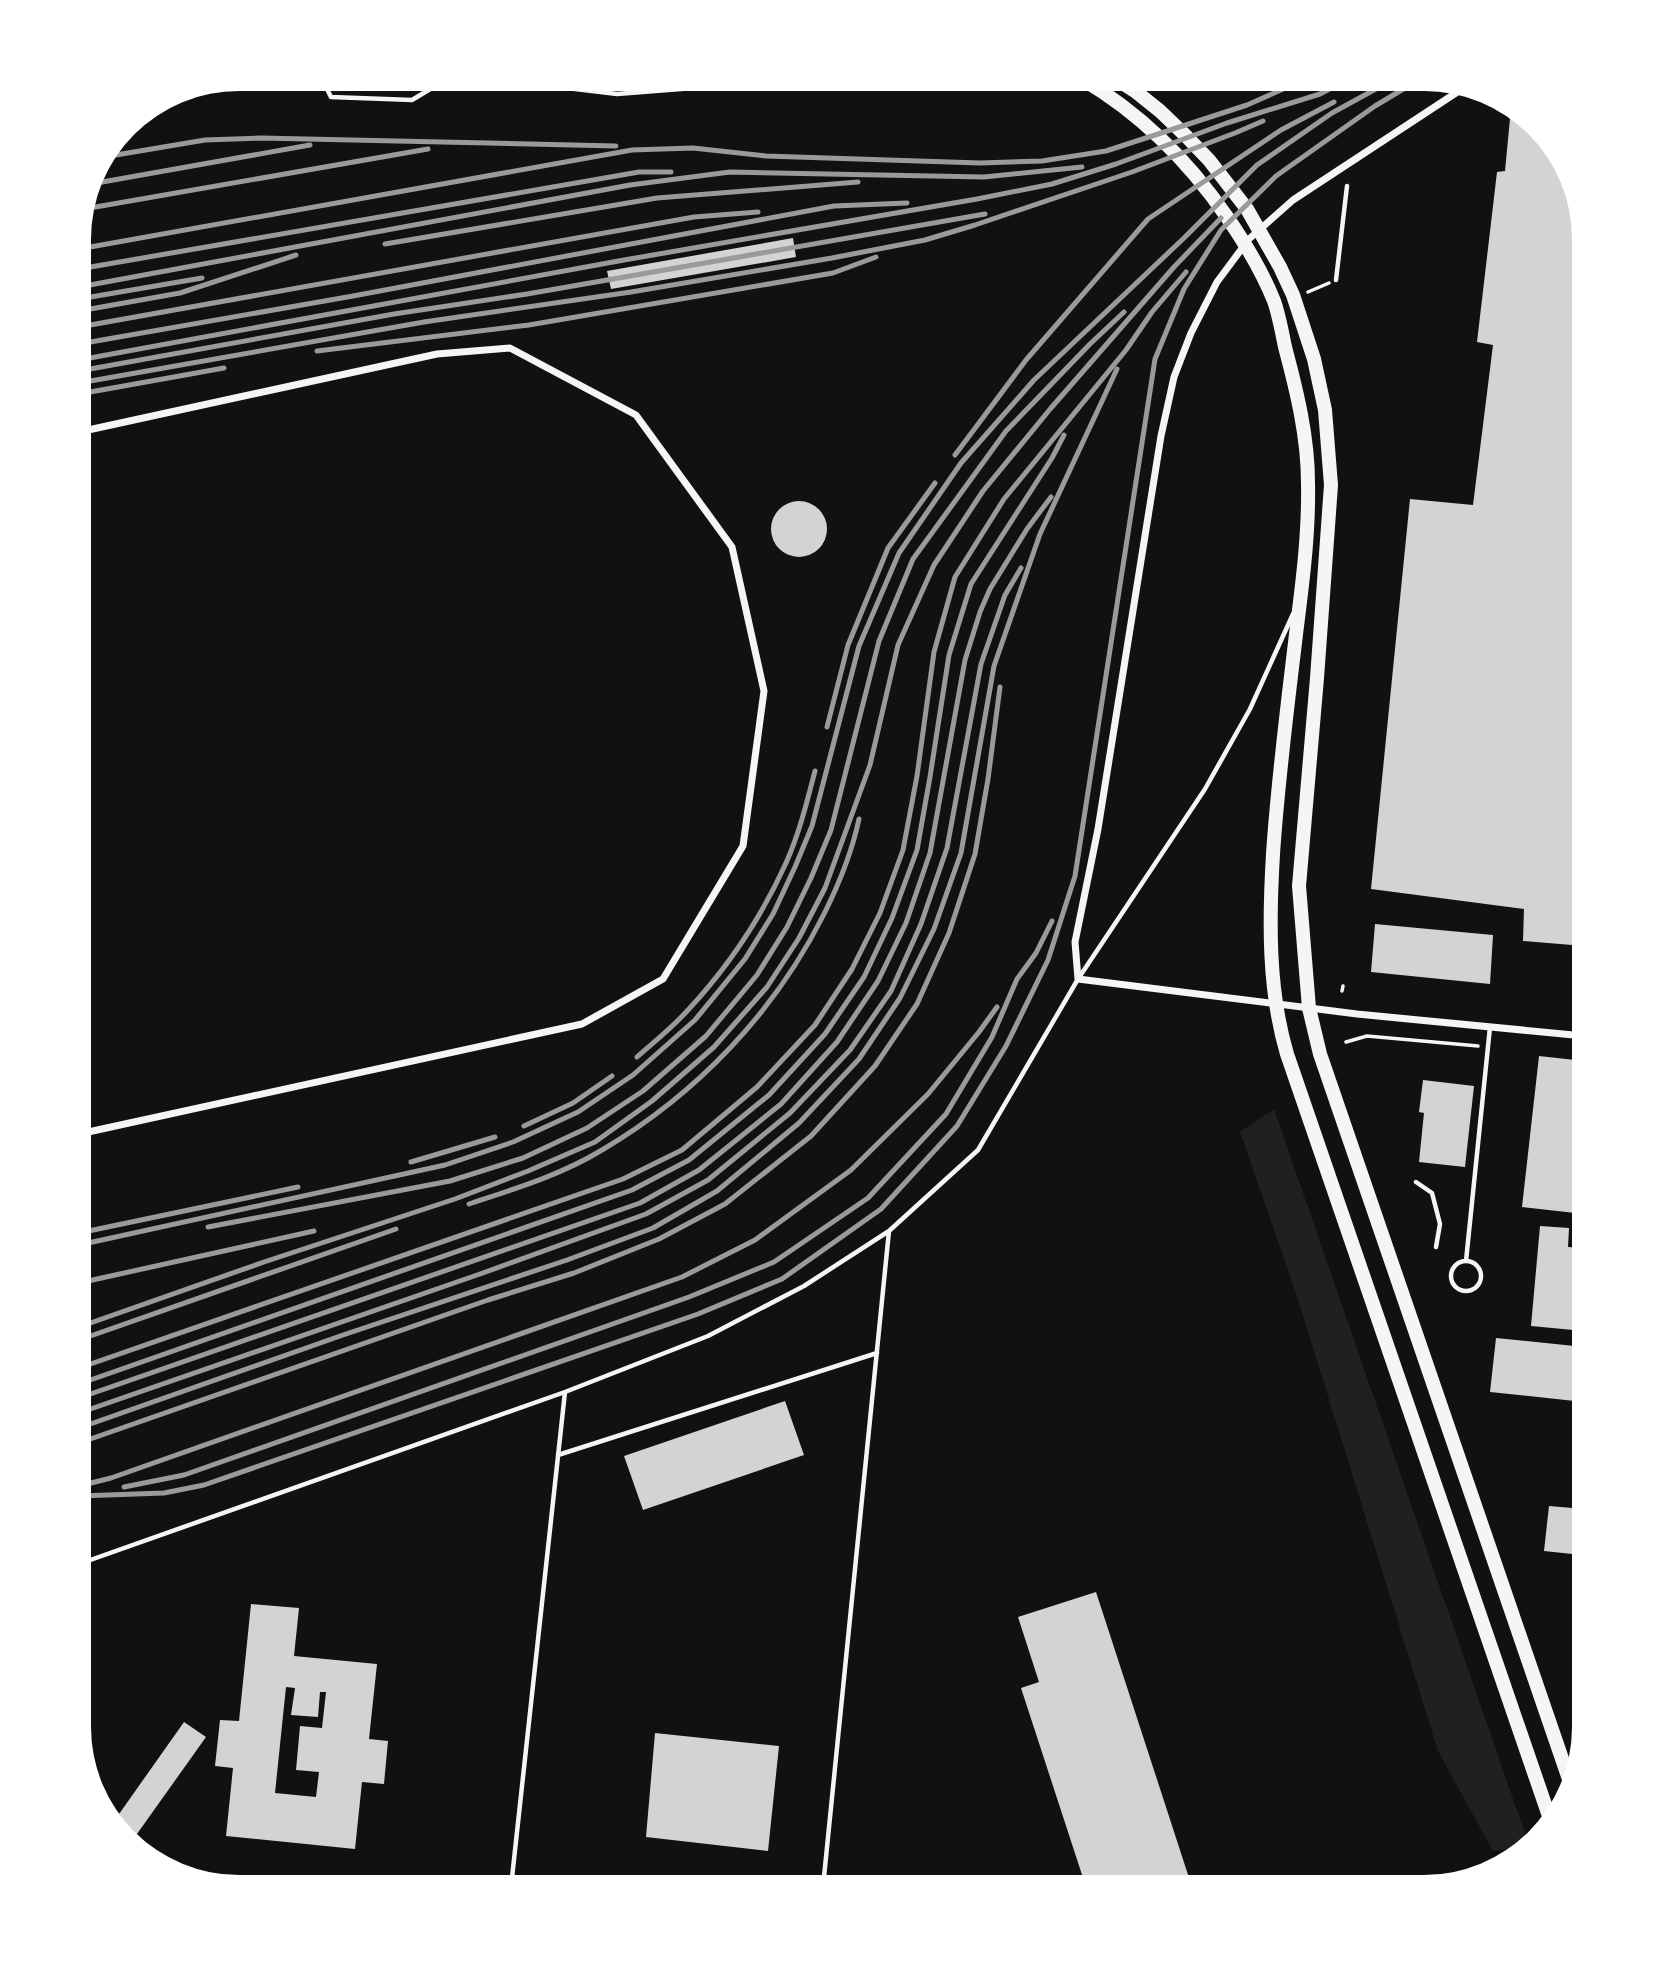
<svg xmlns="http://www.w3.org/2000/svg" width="1663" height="1966" font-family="'DejaVu Sans',sans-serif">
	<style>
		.green { fill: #202020 }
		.building { fill: #d3d3d3; fill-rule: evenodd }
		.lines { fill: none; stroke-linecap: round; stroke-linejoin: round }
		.path { stroke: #f5f5f5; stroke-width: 3.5 }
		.service { stroke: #f5f5f5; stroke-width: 4.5 }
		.minor { stroke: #f5f5f5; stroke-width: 7 }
		.trunk { stroke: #f5f5f5; stroke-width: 14 }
		.rail { stroke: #9a9a9a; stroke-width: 5 }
	</style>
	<rect width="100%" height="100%" fill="#111"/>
	<path class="green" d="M1274,1109L1529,1845L1527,1847L1493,1851L1438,1751L1297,1296L1240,1132Z"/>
	<path class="building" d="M1511,108L1551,142L1584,239V946L1523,941L1524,909L1371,889L1410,499L1473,505L1493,345L1477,342L1497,172L1505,171Z
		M793,238L796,257L611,289L607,271Z
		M771 529a28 28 0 1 1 56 0a28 28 0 1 1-56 0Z
		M1375,924L1493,935L1490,984L1371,972Z
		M1539,1056L1584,1061V1214L1522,1207Z
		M1423,1080L1474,1086L1465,1167L1419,1162L1424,1113L1419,1112Z
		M1540,1226L1569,1228L1568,1247L1584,1248V1331L1531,1326Z
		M1496,1338L1584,1347V1402L1490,1392Z
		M785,1401L804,1455L643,1510L624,1456Z
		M1549,1506L1584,1509V1600L1577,1599L1582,1555L1544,1551Z
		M1096,1592L1192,1887H1086L1021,1688L1039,1682L1018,1617Z
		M251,1604L299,1608L294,1656L377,1664L369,1739L388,1741L384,1784L362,1782L355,1849L226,1836L233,1768L215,1766L220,1720L239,1721ZM286,1687L295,1688L291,1715L318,1717L320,1692H326L322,1728L300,1726L296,1770L319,1772L316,1797L275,1793Z
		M184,1722L206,1737L132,1841L112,1824Z
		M655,1733L779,1746L768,1851L646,1837Z"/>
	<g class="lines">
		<path class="path" d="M1308,292L1329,283
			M1342,991L1343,986
			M1346,1042L1367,1036L1478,1046"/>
		<path class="service" d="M322,79L331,97L412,100L447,79
			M491,79L617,94L758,83
			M1336,280L1347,186
			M1416,1182L1432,1193L1440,1224L1436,1247
			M1466,1261L1490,1027
			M1451 1276a15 15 0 1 1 30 0a15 15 0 1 1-30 0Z
			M558,1455L877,1353
			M79,1564L565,1392L708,1336L804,1286L889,1231L978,1150L1078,979L1205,789L1250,709L1293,614
			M511,1887L565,1392
			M823,1887L889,1231"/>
		<path class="minor" d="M1465,87L1293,200L1249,239L1217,282L1191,333L1174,377L1161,436L1098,829L1075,942L1078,979L1357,1014L1584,1036
			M79,1134L582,1024L663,979L743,846L764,691L732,547L636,415L510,348L437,354L79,432"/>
		<path class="trunk" d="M1082,79C1140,113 1189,162 1227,217C1245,243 1262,271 1274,301C1279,315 1282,332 1285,347C1297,392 1308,437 1308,483C1309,531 1303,579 1297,626C1288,702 1278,778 1273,854C1269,920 1268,990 1287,1054L1550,1819
			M1116,79L1135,91L1160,111L1186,136L1209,160L1247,209L1280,267L1293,295L1314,359L1325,410L1331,485L1317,678L1299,886L1309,1008L1320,1054L1571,1785"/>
		<path class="rail" d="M104,157L205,140L261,138L616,146
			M91,184L310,145
			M84,209L428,149
			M385,244L657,198L858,182
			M79,249L632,150L693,148L766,156L980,163L1042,161L1106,151L1247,105L1306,79
			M79,269L639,172H671
			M79,287L630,185L730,172L984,177L1082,167
			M79,299L202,278
			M79,311L180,293L296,255
			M79,327L694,217L758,212
			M79,344L353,296L834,206L907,203
			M317,351L529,325L833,273L876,257
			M79,360L624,260L977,199L1052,184L1116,164L1227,123L1320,94L1349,79
			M79,371L394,314L527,294L985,214
			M79,383L424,322L631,292L832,258L925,240L975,225L1132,172L1235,133L1263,121
			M79,394L224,368
			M955,455L1026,360L1148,219L1281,130L1334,102
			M827,727L848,645L888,548L935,483
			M637,1057C654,1042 673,1027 688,1010C728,967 762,916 786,863C799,834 807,802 815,771
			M524,1126L573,1103L612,1076
			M411,1162L495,1137
			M469,1204C514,1189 561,1175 602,1150C697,1094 775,1012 824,914C839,884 852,852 859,819
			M208,1227L450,1181L523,1158L587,1128L643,1091L706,1036L757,975L787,927L811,878L831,830L879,641L913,559L1006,431L1090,344L1124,312
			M79,1233L298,1187
			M79,1245L445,1165L513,1142L578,1112L633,1075L695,1020L745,959L773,914L795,867L812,826L859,646L899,553L961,463L1034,380L1184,238L1257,165L1332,113L1394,79
			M79,1283L314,1231
			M79,1327L264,1262L455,1199L528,1171L595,1142L652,1101L714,1047L767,987L799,938L825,888L870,765L898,645L934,565L983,491L1051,408L1174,267L1221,218
			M79,1340L396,1229
			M79,1368L623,1179L682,1150L757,1087L815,1025L852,969L880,913L903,850L917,776L934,652L955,577L1004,499L1126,350L1152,312L1186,272
			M79,1384L632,1190L689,1160L769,1095L825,1034L864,977L892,918L917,850L930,777L949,655L971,584L1052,458L1064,435
			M79,1398L640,1203L699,1170L781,1104L837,1042L878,981L906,923L930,853L965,660L980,612L990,589L1027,529L1051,497
			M79,1413L480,1274L646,1214L708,1180L790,1113L850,1050L891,991L921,924L947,848L981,664L1005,595L1021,568
			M79,1428L343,1335L567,1260L653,1228L717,1191L799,1123L859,1059L900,998L934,929L961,853L994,666L1040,534L1117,369
			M79,1443L488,1300L574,1273L659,1239L725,1204L811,1136L875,1066L917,1004L949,933L975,854L988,779L1000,687
			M79,1486L111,1478L682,1277L755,1240L851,1170L928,1094L979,1032L997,1007
			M124,1487L184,1475L689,1297L774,1262L868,1198L946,1114L992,1037L1017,979L1036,953L1052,921
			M79,1496L164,1493L204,1485L698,1314L782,1279L881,1209L957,1126L1006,1046L1048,960L1075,876L1155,359L1184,289L1221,230L1276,176L1375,106L1420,79"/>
	</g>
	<path d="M0 0H1663V1966H0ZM239 91H1424A148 148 0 0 1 1572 239V1727A148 148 0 0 1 1424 1875H239A148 148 0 0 1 91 1727V239A148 148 0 0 1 239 91Z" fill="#fff" fill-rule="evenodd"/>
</svg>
